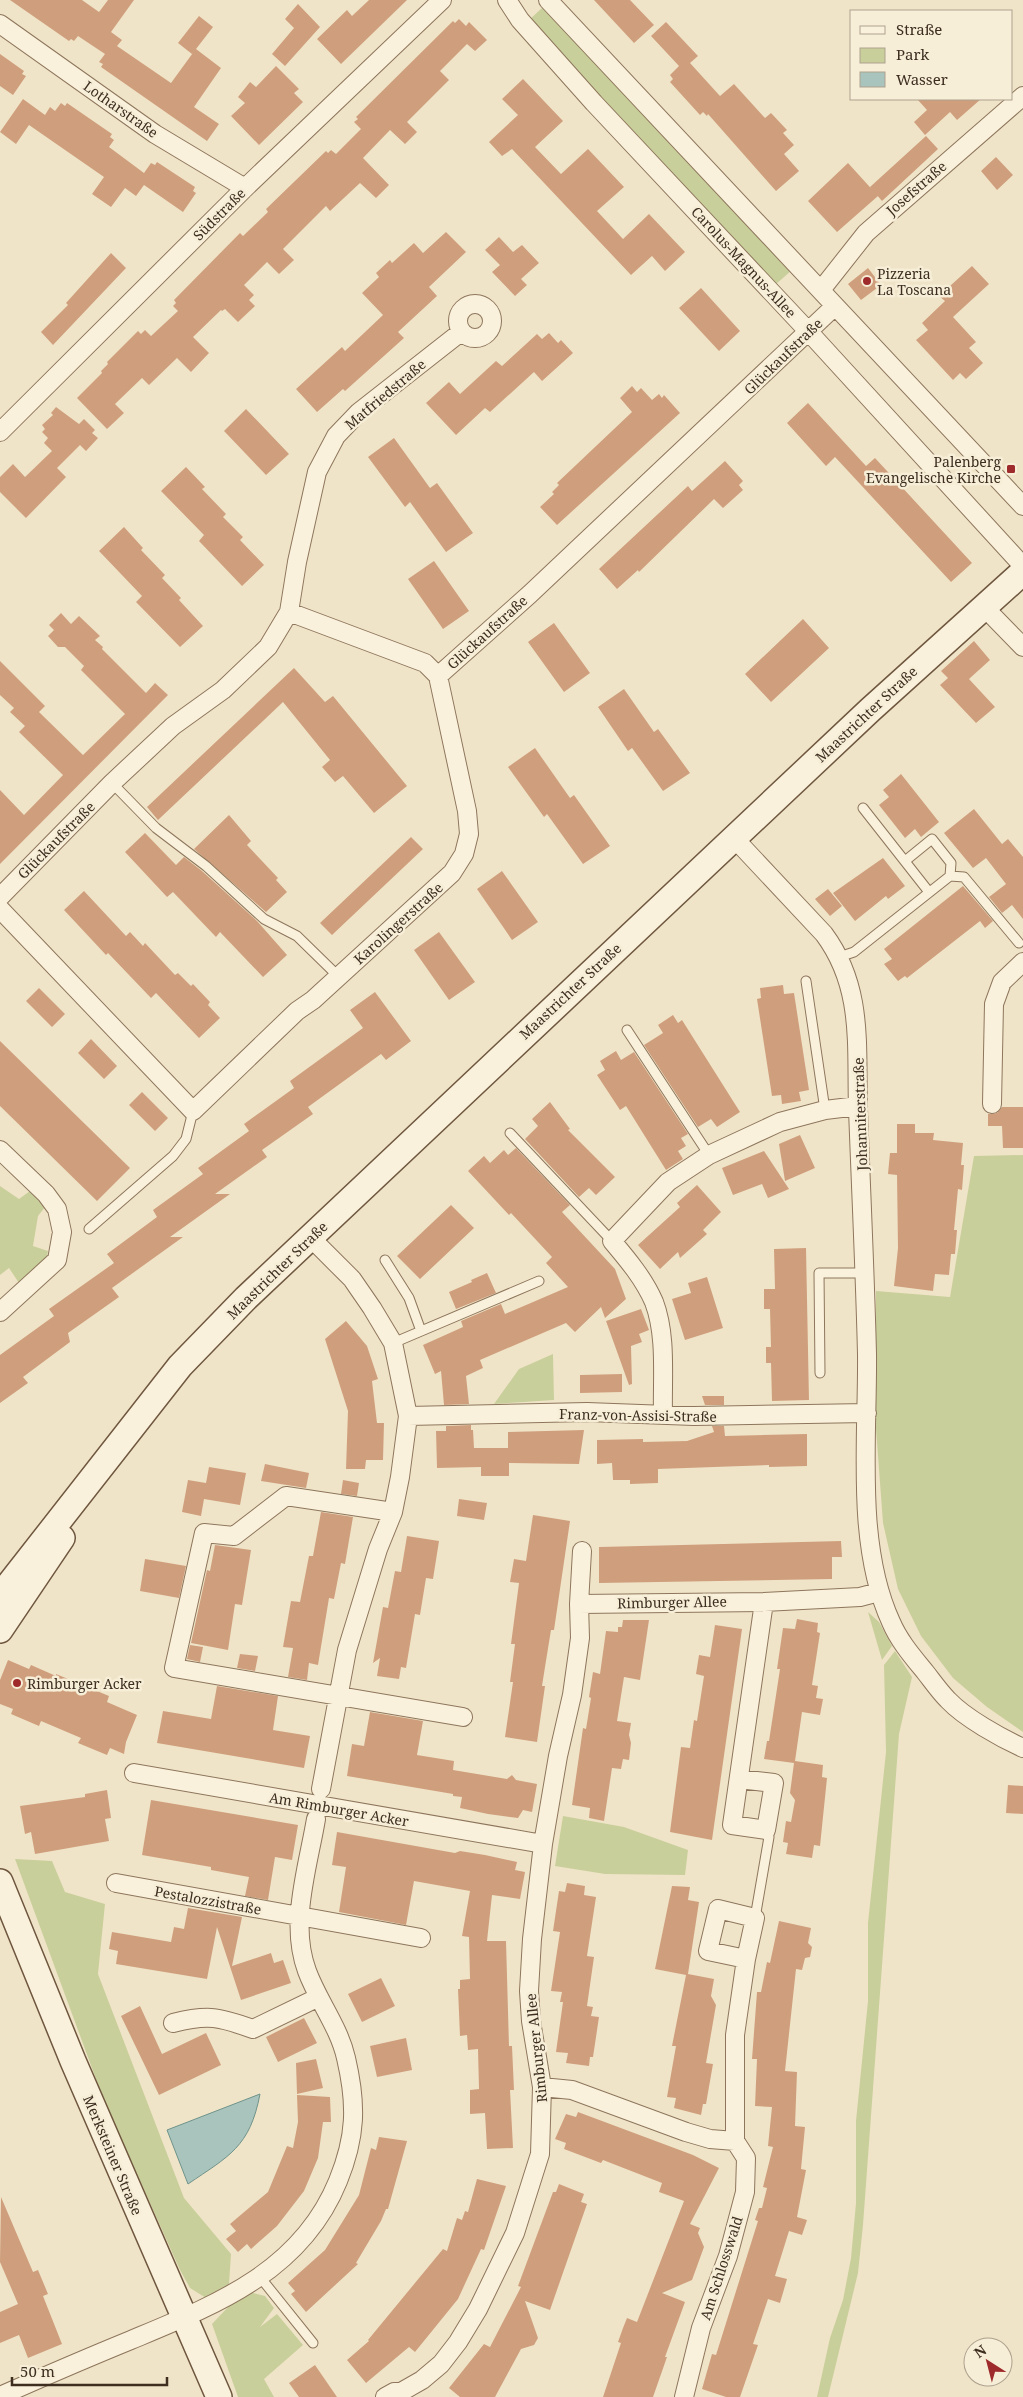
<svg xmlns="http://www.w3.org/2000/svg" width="1023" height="2397" font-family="'Noto Serif',serif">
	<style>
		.green { fill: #c9cf9b }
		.water { fill: #a9c4bc; stroke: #6f938a }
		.building { fill: #cf9f7d }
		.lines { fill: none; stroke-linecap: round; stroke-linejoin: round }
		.lane-casing { stroke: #8d765c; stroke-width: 11 }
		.street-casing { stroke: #8d765c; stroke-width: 20 }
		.secondary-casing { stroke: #6f573f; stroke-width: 28 }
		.lane { stroke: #faf1dc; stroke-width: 9 }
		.street { stroke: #faf1dc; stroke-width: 18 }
		.secondary { stroke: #faf1dc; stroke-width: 25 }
		.poi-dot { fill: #9e2a2b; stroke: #f7eed8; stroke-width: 2 }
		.labels { text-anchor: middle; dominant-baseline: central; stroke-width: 5; stroke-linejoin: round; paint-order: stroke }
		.street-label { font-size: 14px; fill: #3d2e20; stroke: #f7eed8 }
		.poi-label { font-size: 14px; fill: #3d2e20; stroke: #f7eed8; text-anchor: start }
	</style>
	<rect width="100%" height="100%" fill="#f0e4c8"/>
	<path class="green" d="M542,8L572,36L792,270L775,285L528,21Z
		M1023,1155V1732L987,1707L953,1678L921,1636L898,1589L883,1523L876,1429V1291L950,1297L974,1156Z
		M0,1186L19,1199L30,1191L45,1207L38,1216L33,1246L48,1251L46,1261L21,1286L9,1268L0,1275Z
		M553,1354L554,1400L494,1404L519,1369Z
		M868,1612L879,1622L892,1646L882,1660Z
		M895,1651L912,1677L899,1734L863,2225L858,2273L828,2397H817L830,2338L843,2300L851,2258L856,2203V2121L868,2001V1923L886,1752L884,1665Z
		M563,1816L624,1827L688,1850L685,1875L605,1874L555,1866Z
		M15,1859L52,1861L65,1892L105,1904L98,1974L184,2198L231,2254L229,2284L231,2288L206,2298L190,2288L180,2270L103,2098Z
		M249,2292L265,2296L274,2308L260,2327L277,2314L303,2345L264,2379L274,2397H238L212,2324L231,2304Z"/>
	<path class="water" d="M260,2094C250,2147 229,2156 188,2184L167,2130Z"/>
	<path class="building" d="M10,0H82L99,12L108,0H134L111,32L122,40L117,46L171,83L195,50L192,54L178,43L199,16L213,27L196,49L221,68L194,107L219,124L207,141L101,67L103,64L99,62L105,54L78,36L74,41L71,39L69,41Z
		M369,0H407L341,64L317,39L347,10L352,16Z
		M594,0H630L654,25L634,43Z
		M298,4L320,27L285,66L272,54L294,28L285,19Z
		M459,19L466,26L469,22L487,40L475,51L467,44L440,71L449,80L407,122L417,132L405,144L390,130L363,158L389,185L376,198L360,183L330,211L326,206L283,249L294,260L279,274L267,262L244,285L254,295L249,300L255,306L238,322L225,309L222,311L221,310L193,337L209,353L191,372L177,358L149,385L142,378L115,404L124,413L107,429L77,398L102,373L101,371L108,364L107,362L138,331L141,334L145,330L151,336L178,311L173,306L176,303L174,300L240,233L243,236L268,212L266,209L326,151L328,153L331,150L336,154L361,129L354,122L358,119L356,117L453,21L455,23Z
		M666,22L698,56L690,63L720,96L734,84L765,118L771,113L787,130L783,133L794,145L784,154L799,171L776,191L708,114L707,116L703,112L700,115L670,82L673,79L670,75L679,66L651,36Z
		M0,54L24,71L22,74L26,76L13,95L0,86Z
		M276,66L299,89L294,93L303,102L259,145L231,116L245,103L238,97L250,82L256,87Z
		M523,79L563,121L535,147L561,174L588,149L624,187L597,211L623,239L649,214L685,252L665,271L652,256L631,275L512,149L502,156L489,142L518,115L502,99Z
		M23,99L45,115L50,107L55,111L61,103L65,106L67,103L112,134L110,137L114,140L109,147L144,173L151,163L155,165L157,162L195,187L193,191L196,193L183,212L144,185L136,196L125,188L111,207L92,194L104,177L29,125L16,144L0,132Z
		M917,99H981L957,120L950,112L925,135L914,122L927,110Z
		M926,136L938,149L882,201L870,187Z
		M996,157L1013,175L997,190L981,171Z
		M848,163L878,196L837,232L808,201Z
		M446,232L466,252L429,287L437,296L398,332L404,338L345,391L343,389L317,412L296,389L342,347L345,351L383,315L362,293L379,277L376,273L390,260L392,263L414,243L423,253Z
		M499,237L513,252L522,245L539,263L521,279L527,285L515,296L492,272L500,265L485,250Z
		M111,253L126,268L53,345L41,332L68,305L66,303Z
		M972,266L989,284L953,317L976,342L969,348L983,363L966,379L960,373L953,380L916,340L928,330L922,323L945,301L939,296Z
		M868,268L881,285L861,300L848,284Z
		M701,288L740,331L719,351L679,308Z
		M549,333L558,343L561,340L573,353L542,381L534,372L490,412L485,408L456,435L426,403L449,382L460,394L496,361L502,366L537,334L542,339Z
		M632,386L637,392L641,388L652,400L659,394L662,398L664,395L680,413L557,525L540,507L554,494L552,492L559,485L557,483L632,412L620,398Z
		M808,403L866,466L875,458L972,563L951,582L835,457L826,466L787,423Z
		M56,407L79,424L84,419L95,430L92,433L98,438L86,451L80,445L57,468L66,477L26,518L0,492V477L13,464L25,477L52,451L44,443L48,438L42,432L45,429L42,425L53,415L51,413Z
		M246,409L289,454L266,475L224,431Z
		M394,438L430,488L437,483L473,533L446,552L410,502L405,507L368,457Z
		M725,461L743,481L739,485L743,490L723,508L714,499L639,572L638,570L617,589L599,569L688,486L692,491Z
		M186,467L205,487L202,489L226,514L223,517L243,537L240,540L264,565L242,586L199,541L204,535L161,491Z
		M124,527L143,548L141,550L165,575L162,578L181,598L179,600L203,626L180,647L136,602L142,596L99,551Z
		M434,561L469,611L443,629L408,579Z
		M61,613L71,624L79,616L100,636L95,640L103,647L102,649L146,693L155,683L168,695L0,864V790L24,815L63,775L19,732L25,726L10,712L14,708L0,695V661L45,706L39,712L83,755L125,714L81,670L84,666L65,647H58L48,636L54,630L49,625Z
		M803,619L829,648L771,702L745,674Z
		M554,623L590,673L564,692L528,642Z
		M974,641L990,660L969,679L995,707L976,723L940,685L948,678L941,671Z
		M294,668L325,702L333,696L407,786L374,813L343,776L335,782L322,767L330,760L283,702L158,820L147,807Z
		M624,689L654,732L658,729L690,773L663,791L632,748L628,751L598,707Z
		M535,748L570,798L574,795L610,846L583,864L547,814L544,817L508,767Z
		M901,774L939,822L921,837L915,829L905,838L879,805L889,797L883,790Z
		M974,809L1002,844L1008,839L1023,857V919L1012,905L1002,913L989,897L1006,884L986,858L973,868L944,833Z
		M229,815L251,841L247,845L278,878L276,880L287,892L266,912L194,849Z
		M145,833L176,865L184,857L202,871L257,921L287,955L263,977L220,932L216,937L173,892L167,897L125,852Z
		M411,837L423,849L332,935L320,923Z
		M883,858L905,886L888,899L886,896L855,921L833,893Z
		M502,871L538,922L512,940L477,889Z
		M963,886L993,921L985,928L980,921L907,978L905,976L898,981L884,964L892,959L884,949Z
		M828,889L842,906L830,916L815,899Z
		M84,891L126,936L130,932L143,946L145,943L175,975L178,973L191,986L193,984L210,1002L208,1005L220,1018L199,1038L156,993L151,998L108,953L106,955L64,910Z
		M439,932L475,982L449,1000L414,950Z
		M783,985L784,994L794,993L809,1090L799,1092L801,1101L782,1104L781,1095L772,1096L757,999L761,998L760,988Z
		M39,988L65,1014L52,1027L26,1001Z
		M375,992L411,1041L386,1060L381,1054L308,1107L313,1114L262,1150L267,1157L215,1194H230L170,1237H183L112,1288L119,1297L68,1333L70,1342L23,1377L28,1383L0,1403V1355L54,1316L49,1309L114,1263L107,1254L157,1217L153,1210L203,1174L198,1168L249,1131L244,1124L294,1088L290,1081L363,1028L350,1010Z
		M673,1015L678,1023L682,1020L740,1112L717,1127L711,1119L698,1127L644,1045L663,1033L658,1025Z
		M91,1039L117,1066L104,1079L78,1053Z
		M0,1041L130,1168L97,1201L0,1106Z
		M616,1051L621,1060L634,1052L688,1134L681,1138L686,1146L678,1151L683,1159L666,1170L626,1106L620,1110L597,1075L605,1070L600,1061Z
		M142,1092L168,1118L155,1131L129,1105Z
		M550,1102L570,1129L568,1130L615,1177L596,1195L589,1188L579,1197L525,1139L538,1126L532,1119Z
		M1002,1107H1023V1148H1003L1002,1126H988V1114L997,1113Z
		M897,1124H915V1133H934L933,1140L963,1143L961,1165H964L962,1190L958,1189L954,1230H957L955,1254H951L949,1275L935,1274L933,1291L894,1286L898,1248L897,1175L888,1174L890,1153H897Z
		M800,1135L815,1168L785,1181L779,1144Z
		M516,1148L570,1205L562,1212L615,1269L626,1299L605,1318L601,1307L575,1332L566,1323L480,1360L483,1368L466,1376L469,1404L444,1405L441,1371L435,1374L423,1345L463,1327L461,1321L501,1304L505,1314L568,1287L546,1263L552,1257L511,1213L509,1215L468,1171L484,1156L490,1163L504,1150L508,1155Z
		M764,1151L789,1189L768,1198L762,1184L733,1195L722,1168Z
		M697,1185L721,1212L703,1230L707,1234L680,1258L678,1252L660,1269L638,1245L680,1207L677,1203Z
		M451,1205L474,1228L420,1279L397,1256Z
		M806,1248L809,1400L772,1401L771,1363H766V1347H771L770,1309H764V1289H775L774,1249Z
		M487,1273L496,1293L456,1309L449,1292L472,1282L471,1280Z
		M707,1277L723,1328L685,1340L672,1299L691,1293L688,1283Z
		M641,1309L649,1330L639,1334L642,1342L631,1346L632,1384L629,1385L606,1321Z
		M346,1321L367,1346L378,1379L372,1381L377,1423H384L383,1460H366L365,1469H346L348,1411L325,1339Z
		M622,1374V1392L580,1393V1375Z
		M702,1396H724V1405H705Z
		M471,1425V1430H473L474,1448H508V1432L584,1430L579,1464L509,1463V1476H481V1467L437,1468L436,1431H446V1426Z
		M712,1426H724L725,1436L807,1434V1466L769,1467V1465L658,1469V1483L630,1484V1480H613L612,1463L597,1464V1440L643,1439V1442L687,1441L714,1432Z
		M265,1464L309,1473L306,1488L261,1481Z
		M209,1467L246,1473L240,1505L204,1499L201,1516L182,1512L188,1480L206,1483Z
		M343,1480L359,1483L357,1496L341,1494Z
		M459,1499L487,1503L484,1520L457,1516Z
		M321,1512L353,1517L345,1564L341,1563L334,1599L329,1598L318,1665L309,1663L307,1680L288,1677L293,1648L283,1647L291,1601L300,1602L309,1556H313Z
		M533,1515L570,1521L554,1630H551L545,1667L542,1686H545L537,1742L505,1737L513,1682H510L515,1644H511L519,1583L510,1582L514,1559L526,1561Z
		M407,1536L439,1541L433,1579L426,1578L420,1615L415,1614L406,1668L401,1667L399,1679L377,1676L380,1658L373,1663L383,1607L388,1608L395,1571L401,1572Z
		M841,1541L842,1557H832V1579L599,1583V1547Z
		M215,1545L251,1550L242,1605L235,1604L228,1650L191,1643L207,1570L210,1571Z
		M145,1559L186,1566L179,1598L140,1591Z
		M797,1619L818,1623L817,1632L820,1633L812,1685L818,1686L816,1698L823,1699L820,1715L802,1712L795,1761L823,1765L822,1777L827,1778L820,1846L814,1845L812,1858L786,1854L788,1843L783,1842L786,1821L791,1822L795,1800L790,1793L794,1763L764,1759L767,1741H769L780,1669H777L783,1628L795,1629Z
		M623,1620H649L640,1680L624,1677L617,1721L631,1723L629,1735L631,1743L629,1760L623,1759L621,1769L612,1768L604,1821L589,1818L590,1808L572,1805L583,1728L586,1729L591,1698L589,1697L593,1672L600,1674L606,1631L618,1632V1627H622Z
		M715,1625L742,1629L712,1840L670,1832L681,1747L690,1748L694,1720L697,1721L704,1676L696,1674L699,1655L710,1657Z
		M190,1645L203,1647L200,1662L187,1659Z
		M240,1654L258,1656L255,1671L237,1668Z
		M8,1660L29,1669L31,1665L56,1676V1674L109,1696L107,1702L137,1715L126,1742L124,1754L110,1748L107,1755L78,1743L81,1738L41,1721L39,1726L11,1714L13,1709L0,1704V1680Z
		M217,1686L278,1696L273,1730L310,1736L304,1768L157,1743L163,1711L211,1719Z
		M370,1712L423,1721L417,1755L454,1761L453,1770L507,1779L512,1775L516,1780L537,1784L532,1812L523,1810L518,1818L488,1814L460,1808L462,1797L453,1796V1794L347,1776L352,1744L364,1746Z
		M1008,1785L1023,1786V1814L1006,1813Z
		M107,1790L111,1818L105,1819L109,1841L35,1854L31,1832L25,1834L20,1806L85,1797V1794Z
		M151,1800L298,1825L292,1860L275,1857L268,1900L245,1896L249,1877L211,1870V1867L142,1855Z
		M337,1832L455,1853L460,1851L485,1855L517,1862L515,1870L525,1872L520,1899L492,1895L487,1941H506L509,2046H512L514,2090H510L513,2148L487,2149L485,2113L470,2114V2090L479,2089L478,2049L468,2050L467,2035L460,2036L458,1989H460V1980L470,1979L469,1937L462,1936L470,1891L414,1881L406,1925L339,1912L346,1867L332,1865Z
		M567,1883L585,1886L584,1895L596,1897L587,1956L594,1957L587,2006L593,2007L591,2016L599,2017L593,2057H590L589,2066L566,2063L568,2053L556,2052L563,2002H560L562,1992L551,1991L560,1932L553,1931L559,1891L565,1892Z
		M672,1886L690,1887L688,1900L699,1902L688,1974L714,1979L711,1996L716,2005L706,2063L713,2064L706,2104H703L701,2115L674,2108L676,2098L667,2097L676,2046H672L686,1975L655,1969Z
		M188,1908L242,1917L232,1966L271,1953L274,1963L283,1960L291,1983L241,2000L217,1927L207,1979L116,1964L118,1951L109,1949L112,1932L171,1942L174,1927L184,1929Z
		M779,1921L811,1928L808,1943L812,1947L810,1957L805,1958L802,1970L796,1969L785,2071L797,2072L795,2126L805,2127L801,2169L806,2170L797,2217L807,2220L802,2235L789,2231L775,2276L787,2279L780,2303L768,2299L753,2344L758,2345L740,2397H726L702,2389L712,2354L716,2355L758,2221L755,2220L759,2208H762L767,2188L763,2187L773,2147L768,2146L772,2107L755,2106L757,2059H752L757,1992H761L767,1962L770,1963Z
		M381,1978L395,2006L362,2022L348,1994Z
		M140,2006L162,2054L206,2033L221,2065L159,2095L121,2016Z
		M304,2018L317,2043L278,2062L266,2037Z
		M406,2038L412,2070L377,2077L370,2046Z
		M316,2059L323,2088L297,2094L296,2063Z
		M297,2095L330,2097L331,2122H323L318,2158L304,2191L277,2226L251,2249L247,2244L238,2252L226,2239L236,2231L230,2224L268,2192L287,2146L293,2148L298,2122Z
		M578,2112L693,2155L719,2168L690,2224L700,2228L698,2233L704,2247L692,2280L662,2293L685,2302L665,2357H667L653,2397H603L621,2343L618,2342L623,2328L627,2318L637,2322L684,2201L659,2192L662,2183L603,2160L601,2163L564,2149L566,2143L555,2139L566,2114L576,2117Z
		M379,2137L407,2141L388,2209H386L381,2221L356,2263L358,2264L306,2312L291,2294L295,2291L288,2283L325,2250L359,2195L371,2148L376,2150Z
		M477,2179L506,2186L484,2250L481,2249L458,2299L415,2352L409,2347L366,2383L347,2360L369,2341L368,2340L443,2249L447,2251L457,2218L462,2220L465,2211L468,2212Z
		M559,2184L584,2194L581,2202L587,2204L550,2310L525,2301L538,2338L534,2345L521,2349L495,2397H460L449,2388L484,2344L490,2347L521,2287L518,2286L553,2192H556Z
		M1,2197L33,2272L38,2270L48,2294L43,2296L62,2344L28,2358L19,2335L0,2343V2312L18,2304L0,2262Z
		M315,2365L337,2397H299L289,2383Z"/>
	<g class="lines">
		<g class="lane-casing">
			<path id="lane" d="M112,783L156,828L206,866L264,919L297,936L339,977
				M863,808L929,892
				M950,876L964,877L1019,943
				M839,957L854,952L950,876L951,863L932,839L905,861
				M806,981L825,1110
				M627,1030L709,1155
				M510,1133L612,1241
				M89,1229L173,1156L186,1139L193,1111
				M385,1260L409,1298L421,1331
				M393,1343L539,1281
				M820,1373L819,1273H866
				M755,1918L769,1837L766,1830
				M260,2277L313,2343"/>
		</g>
		<g class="street-casing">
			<path id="street" d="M507,0L520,20L594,103L808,331L1023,566
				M548,0L1023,506
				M0,24L155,134L245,188
				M821,290L866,233L1023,96
				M458 321a17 17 0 1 1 34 0a17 17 0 1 1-34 0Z
				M0,432L245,188L442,0
				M984,607L1023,647
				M289,612L297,562L317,472L336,436L359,412L461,332
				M438,676L530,594L835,306
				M734,838L824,934C864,988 856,1046 858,1109C861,1191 865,1272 867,1354C868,1438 855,1544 891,1622C899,1641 913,1657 926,1673C933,1682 940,1692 948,1700C965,1718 1001,1738 1023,1748
				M0,897L112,783L173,726L223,690L268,647L289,612L425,663L438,676
				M0,909L193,1111L297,1011L313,1000L452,873L464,854L469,834L467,811L438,676
				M992,1104L994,1004L1002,982L1023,962
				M0,1150L46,1194L57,1209L62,1232L57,1260L0,1312
				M311,1238L352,1279L372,1308L393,1343L408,1416L400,1477L393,1512L378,1549L347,1650L321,1789
				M663,1414C662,1379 667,1336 654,1302C644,1279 628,1260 612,1241L668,1182L709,1155L780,1122L825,1110L858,1106
				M408,1416L587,1412L694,1416L867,1413
				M393,1512L286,1496L234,1536L204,1533L174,1668L463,1717
				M579,1604L764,1602L860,1597L879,1592
				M134,1773L543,1844
				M739,1779L774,1783L766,1830L732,1825L764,1602
				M116,1883L421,1938
				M173,2023C209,2014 219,2017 253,2029L319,1997
				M542,2087L572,2090L686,2132L710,2139L735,2141
				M0,2396C43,2377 87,2358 131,2340C215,2305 301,2272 338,2181C356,2137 357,2105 346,2058C339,2027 318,2001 307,1971C289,1923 308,1867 316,1819
				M385,2397L394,2392H401L422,2380L441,2364L458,2342L478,2309L515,2233L540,2154L542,2087L531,2021L529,1991L532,1939L543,1844L558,1756L572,1695L580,1638L579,1604L582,1551
				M684,2397L701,2328L728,2256L745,2192L746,2158L735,2141V2035L746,1959L755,1918L718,1909L708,1951L746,1959"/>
		</g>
		<g class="secondary-casing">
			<path id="secondary" d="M0,1596L180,1366L246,1298L870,710L1023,572
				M0,1630L62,1538
				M0,1882L73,2061L219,2397"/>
		</g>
		<use href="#lane" class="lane"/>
		<use href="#street" class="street"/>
		<use href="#secondary" class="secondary"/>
	</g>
	<g class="poi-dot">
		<circle cx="867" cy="281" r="5"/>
		<rect x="1006" y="464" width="10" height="10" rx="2.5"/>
		<circle cx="17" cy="1683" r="5"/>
	</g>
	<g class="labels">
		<g class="street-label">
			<text transform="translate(121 109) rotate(35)">Lotharstraße</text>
			<text transform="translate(916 188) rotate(-41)">Josefstraße</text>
			<text transform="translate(219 214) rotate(-45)">Südstraße</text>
			<text transform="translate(744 262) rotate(47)">Carolus-Magnus-Allee</text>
			<text transform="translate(783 356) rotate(-44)">Glückaufstraße</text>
			<text transform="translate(385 394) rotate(-40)">Matfriedstraße</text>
			<text transform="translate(487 632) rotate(-42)">Glückaufstraße</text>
			<text transform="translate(866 714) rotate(-43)">Maastrichter Straße</text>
			<text transform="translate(56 840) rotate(-45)">Glückaufstraße</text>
			<text transform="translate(398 923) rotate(-42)">Karolingerstraße</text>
			<text transform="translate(570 991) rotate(-43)">Maastrichter Straße</text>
			<text transform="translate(860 1114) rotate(-92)">Johanniterstraße</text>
			<text transform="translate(277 1270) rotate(-44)">Maastrichter Straße</text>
			<text transform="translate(638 1415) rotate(1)">Franz-von-Assisi-Straße</text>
			<text transform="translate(672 1602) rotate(-1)">Rimburger Allee</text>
			<text transform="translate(339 1809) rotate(10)">Am Rimburger Acker</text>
			<text transform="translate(208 1900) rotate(10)">Pestalozzistraße</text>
			<text transform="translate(536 2048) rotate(-96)">Rimburger Allee</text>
			<text transform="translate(113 2155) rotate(67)">Merksteiner Straße</text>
			<text transform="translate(721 2268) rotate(-72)">Am Schlosswald</text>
		</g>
		<g class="poi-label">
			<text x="877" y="273">Pizzeria<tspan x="877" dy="16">La Toscana</tspan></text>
			<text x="1001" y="461" text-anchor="end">Palenberg<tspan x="1001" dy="16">Evangelische Kirche</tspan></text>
			<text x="27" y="1683">Rimburger Acker</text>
		</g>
	</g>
	<rect x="850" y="10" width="162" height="90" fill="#f7eed8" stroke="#ada18e"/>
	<rect x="860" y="26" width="25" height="8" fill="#faf1dc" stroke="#ada18e"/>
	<text x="896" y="35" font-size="15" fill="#3d2e20">Straße</text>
	<rect x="860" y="48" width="25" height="15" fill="#c9cf9b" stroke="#ada18e"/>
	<text x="896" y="60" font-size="15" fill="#3d2e20">Park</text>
	<rect x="860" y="72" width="25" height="15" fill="#a9c4bc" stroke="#ada18e"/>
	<text x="896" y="85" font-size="15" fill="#3d2e20">Wasser</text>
	<g transform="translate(988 2362) rotate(324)"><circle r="24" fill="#f7eed8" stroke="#ada18e"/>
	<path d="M0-4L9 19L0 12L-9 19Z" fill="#9e2a2b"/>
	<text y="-8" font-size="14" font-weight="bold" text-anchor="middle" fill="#3d2e20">N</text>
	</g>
	<path d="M12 2377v8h155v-8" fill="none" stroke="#3d2e20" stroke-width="2.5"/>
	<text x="20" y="2377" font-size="15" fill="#3d2e20" stroke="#f7eed8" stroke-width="4" paint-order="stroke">50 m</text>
</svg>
